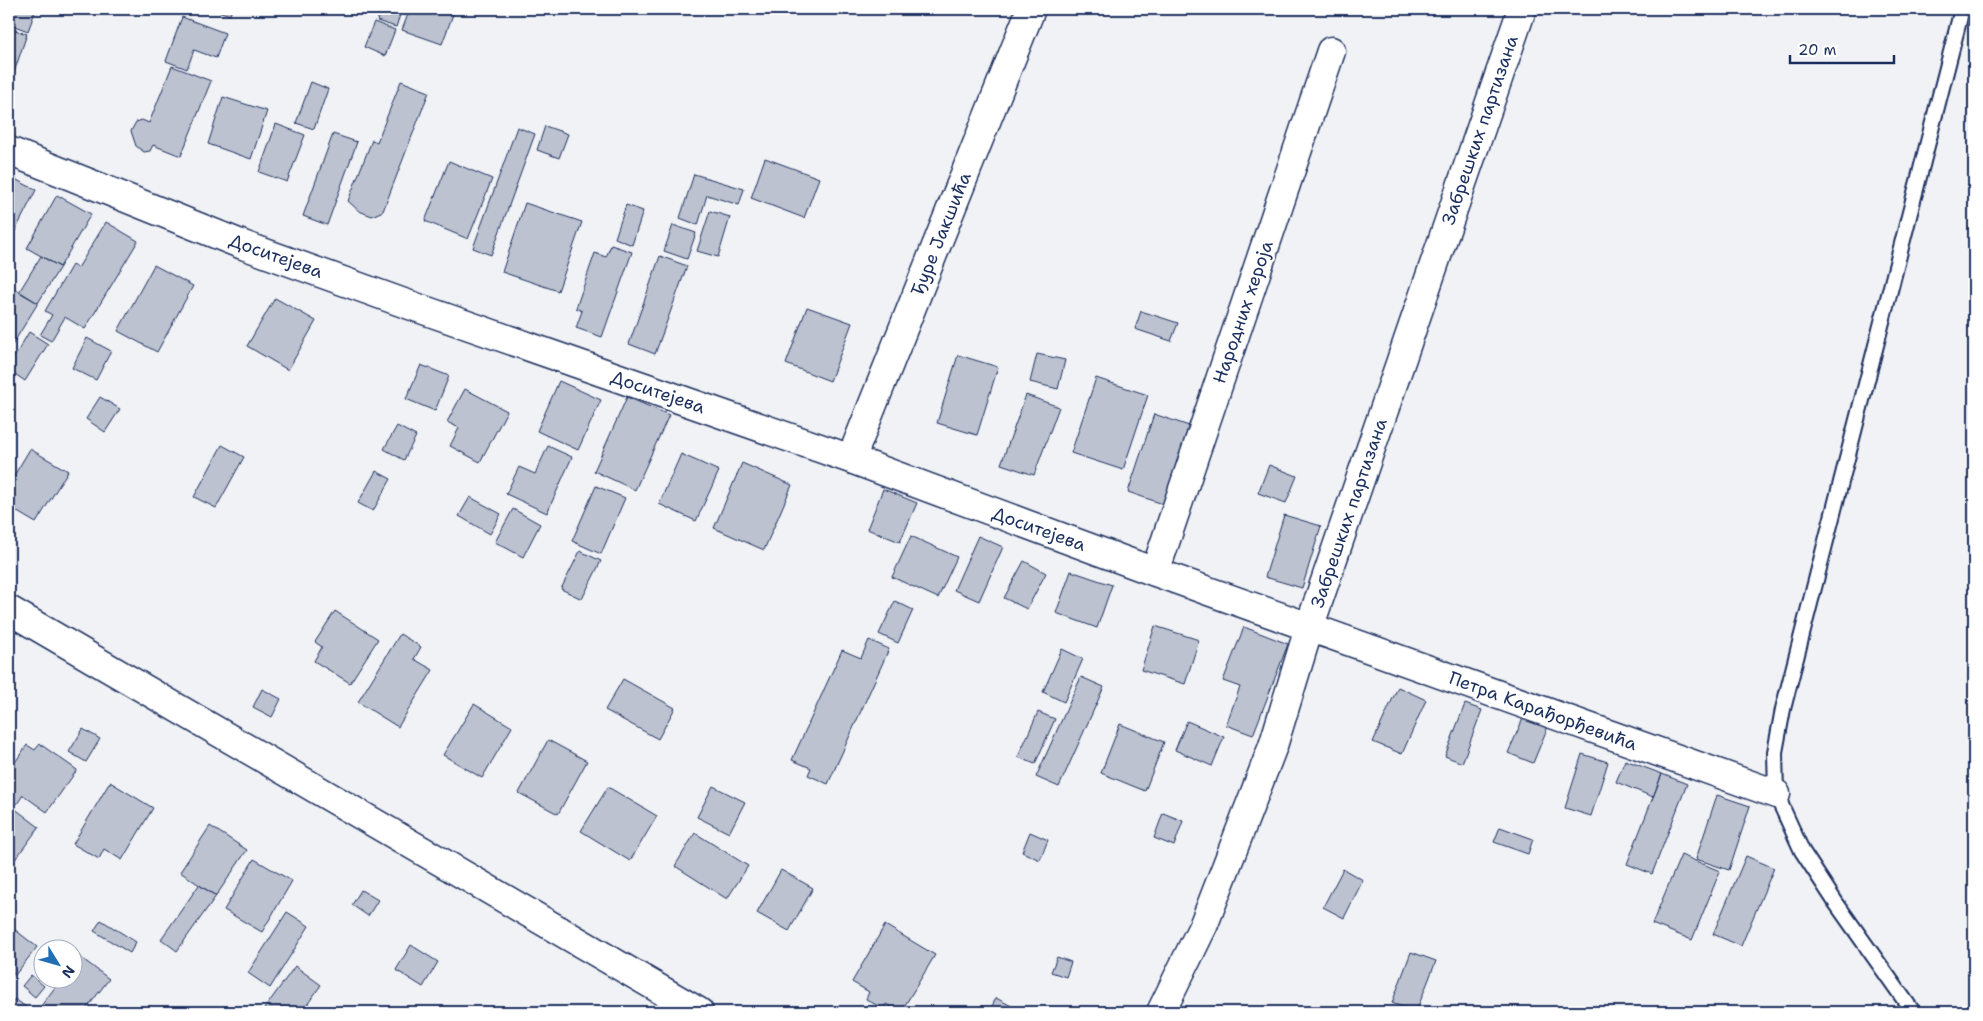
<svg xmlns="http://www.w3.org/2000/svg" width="1983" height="1021" font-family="'Shantell Sans',sans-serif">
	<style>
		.building { fill: #bcc2d0; stroke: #1b2f5e }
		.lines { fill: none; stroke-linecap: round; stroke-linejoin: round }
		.service-casing { stroke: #1b2f5e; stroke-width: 18 }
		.minor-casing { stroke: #1b2f5e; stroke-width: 31 }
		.service { stroke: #fff; stroke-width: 14 }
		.minor { stroke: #fff; stroke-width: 28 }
		.labels { text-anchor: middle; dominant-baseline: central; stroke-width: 4.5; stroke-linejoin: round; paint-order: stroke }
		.street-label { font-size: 18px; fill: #1b2f5e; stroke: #fff }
	</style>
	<rect width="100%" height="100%" fill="#f1f2f5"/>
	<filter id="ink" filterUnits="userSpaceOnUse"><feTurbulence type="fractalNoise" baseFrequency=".02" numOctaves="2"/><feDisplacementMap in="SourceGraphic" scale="10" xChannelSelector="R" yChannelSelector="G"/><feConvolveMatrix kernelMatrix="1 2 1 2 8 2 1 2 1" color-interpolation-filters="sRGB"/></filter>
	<g filter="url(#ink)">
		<path class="building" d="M9,9H36L28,31L9,24Z
			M212,9H232L230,15Z
			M381,9H402L396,27L377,21Z
			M410,9H455L442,44L402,30Z
			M182,17L225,33L216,58L194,50L187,69L166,61Z
			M374,22L395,30L385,56L364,47Z
			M9,28L27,34L9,87Z
			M172,66L211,81L181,156L153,145L150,151L144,152L136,146L131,131L136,122L142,120L149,123Z
			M401,81L429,92L383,211L372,216L359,211L348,201L372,140L377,142Z
			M311,82L328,89L314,129L296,123Z
			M223,97L267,111L251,159L208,144Z
			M276,124L305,135L287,182L259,172Z
			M545,126L568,134L559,158L537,150Z
			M517,127L535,134L491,255L473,248Z
			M333,134L357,142L327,225L303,216Z
			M765,158L819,178L804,218L751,198Z
			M449,161L492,179L468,239L425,221Z
			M694,174L744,189L739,205L707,195L698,225L680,218Z
			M9,176L36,190L9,243Z
			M57,195L91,214L60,267L27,248Z
			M525,203L582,222L558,291L502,272Z
			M626,205L643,211L632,245L615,238Z
			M710,211L730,217L718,257L697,251Z
			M106,222L138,241L85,329L65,317L51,341L40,335L52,315L45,311L72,265L78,268Z
			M673,225L696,233L687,259L664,251Z
			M611,245L632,252L602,337L576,328L582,311L576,308L595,253L606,257Z
			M41,256L60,267L38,303L19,292Z
			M660,256L687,266L655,354L629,344Z
			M154,265L193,286L157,352L118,331Z
			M9,285L38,303L11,347L9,346Z
			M275,298L316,321L288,370L247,346Z
			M807,307L852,323L830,381L786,364Z
			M1141,311L1178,323L1171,341L1135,329Z
			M29,332L48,344L25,381L9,370V366Z
			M87,338L111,351L96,380L72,368Z
			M1037,354L1065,360L1058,389L1030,382Z
			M958,355L998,367L977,435L937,423Z
			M421,365L449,376L435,411L406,399Z
			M1096,378L1148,395L1123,470L1071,453Z
			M559,381L601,400L578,450L537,431Z
			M465,389L507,411L480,462L450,446L459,428L447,422Z
			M1026,395L1059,407L1034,475L1001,464Z
			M100,397L120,409L105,432L86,419Z
			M627,397L669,415L635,490L594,471Z
			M1154,414L1192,427L1166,505L1128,492Z
			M397,426L416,436L404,460L384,449Z
			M222,445L244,457L216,508L194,497Z
			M548,446L572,457L547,513L506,494L519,467L535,474Z
			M30,449L68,471L36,523L9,507V484Z
			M681,454L719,471L696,521L659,504Z
			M742,463L792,485L764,550L714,528Z
			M1269,465L1297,476L1286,503L1258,493Z
			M376,471L391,479L373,511L358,503Z
			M596,486L625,498L601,554L572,541Z
			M883,489L917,503L900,542L867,529Z
			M470,497L501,514L490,534L459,516Z
			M513,509L540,524L523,557L495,542Z
			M1284,515L1321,526L1302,588L1265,577Z
			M911,536L957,557L938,598L892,577Z
			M978,536L1003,547L979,601L954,590Z
			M580,551L601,561L582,599L561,589Z
			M1024,561L1046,573L1027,609L1004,598Z
			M1071,571L1112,585L1097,628L1056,613Z
			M895,601L913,610L898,643L879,634Z
			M335,611L378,639L350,683L314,661L322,647L315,642Z
			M1155,626L1199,640L1185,684L1141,670Z
			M1244,627L1288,644L1253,735L1226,725L1240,687L1223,681Z
			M400,634L421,647L414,659L433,670L398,727L358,702Z
			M869,640L889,649L828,784L808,775L811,768L792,760L842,650L861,658Z
			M1062,649L1083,659L1064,702L1043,692Z
			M1081,677L1104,687L1059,787L1036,777Z
			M623,679L675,708L658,739L605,710Z
			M1398,687L1426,700L1402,754L1373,742Z
			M262,689L281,699L272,717L253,707Z
			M474,704L512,727L482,778L443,755Z
			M1465,704L1482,710L1462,763L1445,756Z
			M1038,712L1055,719L1035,764L1018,757Z
			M1525,714L1549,724L1533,763L1508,753Z
			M1187,721L1224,737L1212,766L1175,750Z
			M1120,724L1164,742L1145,791L1101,773Z
			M83,729L100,739L86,762L69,752Z
			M548,740L587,761L558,814L519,793Z
			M40,744L77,770L47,812L23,795L17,804L9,798V771L27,745L35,750Z
			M1582,754L1608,762L1591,816L1565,808Z
			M1625,760L1662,774L1653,797L1616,782Z
			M1662,774L1687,784L1652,874L1627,864Z
			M110,782L153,808L122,860L104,849L99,859L73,844Z
			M713,786L745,802L729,833L697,817Z
			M608,787L657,816L630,861L581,831Z
			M1717,795L1750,806L1729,870L1696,859Z
			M10,805L39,827L11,865L9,863Z
			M1163,813L1183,821L1174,846L1154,838Z
			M210,826L247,850L216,896L180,872Z
			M1500,827L1533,839L1528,854L1494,842Z
			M1030,832L1048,840L1040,860L1022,852Z
			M695,833L748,866L727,899L675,866Z
			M1681,855L1720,871L1692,940L1652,924Z
			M1746,856L1774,868L1741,946L1713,934Z
			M254,859L292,881L262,932L224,910Z
			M1343,869L1363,880L1344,918L1323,907Z
			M781,870L813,888L789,931L757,913Z
			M199,885L216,896L177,951L161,939Z
			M361,890L378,900L368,916L352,905Z
			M287,912L309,926L270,988L248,973Z
			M101,920L136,942L130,953L94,931Z
			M9,925L37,947L15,975L9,970Z
			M885,925L935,955L901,1012L886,1004L883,1009L866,999L869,992L852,982Z
			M411,945L438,962L423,987L396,970Z
			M1411,952L1436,961L1416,1012L1392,1003Z
			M79,956L109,979L84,1012H49L41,1006L62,978H72V965Z
			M1057,957L1071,962L1066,977L1051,972Z
			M295,966L321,985L302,1012H262Z
			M31,975L44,986L35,997L22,986Z
			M996,998L1023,1012H989Z
			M15,999L26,1007L22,1012H9V1007Z"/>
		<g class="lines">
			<g class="service-casing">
				<path id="service" d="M1913,1012L1836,903L1802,851L1776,794L1775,752L1783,709L1962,9"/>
			</g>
			<g class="minor-casing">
				<path id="minor" d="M9,151L243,245L401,302L851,459L1155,572L1776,794
					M851,459L1031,9
					M1155,572L1331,51
					M9,610L699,1012
					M1161,1012L1204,924L1273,746L1309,628L1522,9"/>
			</g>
			<use href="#service" class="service"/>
			<use href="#minor" class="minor"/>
		</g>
	</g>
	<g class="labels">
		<g class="street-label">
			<text transform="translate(1480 130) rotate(-71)">Забрешких партизана</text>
			<text transform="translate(941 234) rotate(-68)">Ђуре Јакшића</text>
			<text transform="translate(276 256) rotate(20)">Доситејева</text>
			<text transform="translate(1243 312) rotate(-71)">Народних хероја</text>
			<text transform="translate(658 392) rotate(19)">Доситејева</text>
			<text transform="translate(1349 513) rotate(-71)">Забрешких партизана</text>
			<text transform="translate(1039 529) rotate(20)">Доситејева</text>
			<text transform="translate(1543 711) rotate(20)">Петра Карађорђевића</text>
		</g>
	</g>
	<rect width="1983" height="1021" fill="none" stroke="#fff" stroke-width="30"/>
	<rect x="15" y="15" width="1953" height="991" fill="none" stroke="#1b2f5e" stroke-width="2" filter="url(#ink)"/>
	<g transform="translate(58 964) rotate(127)"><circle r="24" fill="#ffffff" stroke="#a4acbf"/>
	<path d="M0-4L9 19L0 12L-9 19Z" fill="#1f6fb2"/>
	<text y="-8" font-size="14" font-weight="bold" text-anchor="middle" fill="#1b2f5e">N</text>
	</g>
	<path d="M1790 55v8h104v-8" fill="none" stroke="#1b2f5e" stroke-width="2.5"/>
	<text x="1798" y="55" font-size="15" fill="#1b2f5e" stroke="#ffffff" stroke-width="4" paint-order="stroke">20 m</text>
</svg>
